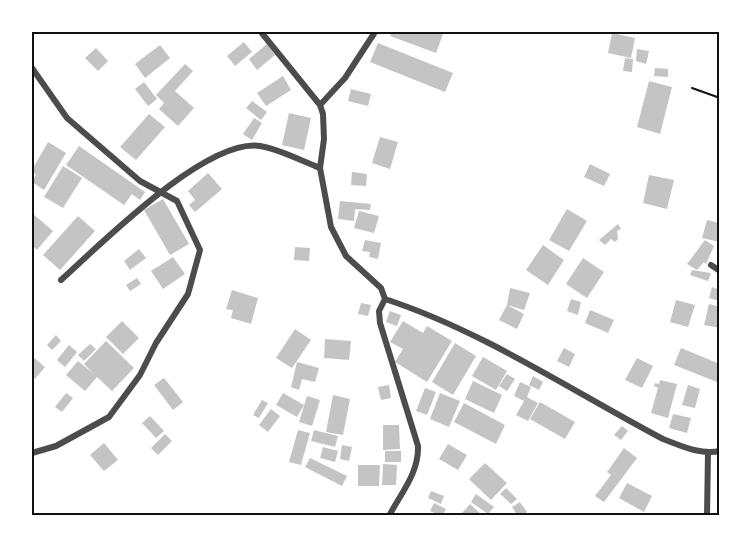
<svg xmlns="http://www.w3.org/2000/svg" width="751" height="547" font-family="'Space Grotesk',sans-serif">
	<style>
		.building { fill: #c4c4c4 }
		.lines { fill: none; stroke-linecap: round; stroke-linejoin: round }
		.path { stroke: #111; stroke-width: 2 }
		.minor { stroke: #4c4c4c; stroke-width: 6 }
		.neatline { fill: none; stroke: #111; stroke-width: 2 }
	</style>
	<rect width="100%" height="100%" fill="#fff"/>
	<path class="building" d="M392,32H436L443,34L436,53L390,36Z
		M612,33L635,38L631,58L608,53Z
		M244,42L252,52L235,66L227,56Z
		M378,43L453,73L445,92L370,62Z
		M267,44L275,55L257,70L249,59Z
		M160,45L170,58L145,78L135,64Z
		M96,48L108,61L98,71L85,58Z
		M637,49L649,51L646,64L636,61Z
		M625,58L633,59L632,72L623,71Z
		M185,64L193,71L175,91L194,108L178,126L159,109L164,103L156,95Z
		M655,68L668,69V77L654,76Z
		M283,76L291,90L266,106L257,93Z
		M649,81L672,87L660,134L637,127Z
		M144,82L157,99L148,106L135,89Z
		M351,89L371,94L368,106L348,101Z
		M252,101L267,112L261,120L246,108Z
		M289,113L311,118L304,150L282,145Z
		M149,114L165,127L136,160L120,147Z
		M254,118L262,123L252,140L243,134Z
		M380,137L398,142L390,169L372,163Z
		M48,142L66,153L44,190L32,182L36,175L32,170Z
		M79,146L145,192L140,200L132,194L124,205L66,165Z
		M590,164L610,174L604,186L584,177Z
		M63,166L82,178L63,208L44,197Z
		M352,172L367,174L366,186L351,185Z
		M208,173L222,189L195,212L189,205L195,200L188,191Z
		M649,175L674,180L667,209L643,203Z
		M163,199L189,244L170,255L144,210Z
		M340,201L371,204L370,210L355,209L354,221L338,219Z
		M567,209L587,221L569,251L549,240Z
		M359,211L379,216L374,233L354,228Z
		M32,213L53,231L37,250L32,245Z
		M78,216L95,231L60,270L43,255Z
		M707,220L720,223V242L702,238Z
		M618,224L621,229L617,231L618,239L615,242L611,239L605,245L599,240Z
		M365,240L381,243L378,259L369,257L370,252L362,251Z
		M705,240L714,246L706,264L704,262L697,270L687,264Z
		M543,245L564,260L548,285L526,270Z
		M295,247L310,248L309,261L294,260Z
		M139,249L146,258L130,270L124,261Z
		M173,257L185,274L163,289L151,271Z
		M583,258L604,272L587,298L566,284Z
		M692,270L711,273L708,281L690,275Z
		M137,278L141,284L130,291L126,285Z
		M712,287L720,290V301L709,298Z
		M510,288L530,293L524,310L507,305L524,314L517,329L499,320L507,305Z
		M232,290L258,298L251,324L231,318L233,310L226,309Z
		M571,299L581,302L578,315L567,311Z
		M676,300L695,305L688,327L670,322Z
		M361,303L371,305L368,316L358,314Z
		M709,304L720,307V328L704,325Z
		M590,310L614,320L608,333L585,323Z
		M390,311L401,315L397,326L386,322Z
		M122,321L139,338L123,354L106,337Z
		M403,321L423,333L427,326L452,341L427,382L395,362L403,349L390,342Z
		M295,329L311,340L292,368L276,358Z
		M56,335L61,341L52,350L47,345Z
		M325,339L351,341L349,360L324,358Z
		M106,341L134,368L112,391L97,377L85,391L66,375L78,361L94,374L84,364Z
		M455,343L476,356L453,395L432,382Z
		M90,344L96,349L84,361L78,355Z
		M69,345L77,352L65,367L57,360Z
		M564,348L575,354L569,367L557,361Z
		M681,348L720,364L717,382L674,365Z
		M32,356L45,367L35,379L32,376Z
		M483,357L507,371L496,390L472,376Z
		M637,358L653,366L642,388L625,380Z
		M297,362L319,368L315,382L302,379L299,390L291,387Z
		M507,374L515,379L507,391L499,386Z
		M533,376L543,382L539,390L529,385Z
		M164,378L183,402L173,410L154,385Z
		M660,380L677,384L668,418L651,413L658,388L654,386L655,383L659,384Z
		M473,381L502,395L494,413L465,399Z
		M520,382L531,387L527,397L538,403L528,421L516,415L524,401L514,396Z
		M389,385L391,398L381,400L378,387Z
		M688,385L700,389L695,408L682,405Z
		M425,388L436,392L427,415L416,411Z
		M66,393L73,398L62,412L55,407Z
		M283,393L304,405L297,417L276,405Z
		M440,393L460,401L449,427L430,419Z
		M333,395L350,399L343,435L326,432Z
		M307,396L320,400L312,426L299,422Z
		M262,400L268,403L259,418L253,415Z
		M540,402L575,422L565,439L530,419Z
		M464,403L505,425L496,444L454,422Z
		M271,409L280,416L268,432L259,425Z
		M673,414L691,418L687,433L669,428Z
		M150,416L164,431L156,438L142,423Z
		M383,425H399L400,449L383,450Z
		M622,426L628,431L621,440L614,435Z
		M298,430L310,433L301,465L289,462Z
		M314,430L338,436L335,447L311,441Z
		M165,434L172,441L158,455L151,448Z
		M104,443L118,460L104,471L90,455Z
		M448,444L467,455L458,470L439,459Z
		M342,445L352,447L349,461L340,459Z
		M323,447L338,451L335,462L320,458Z
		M624,448L637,458L604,502L595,496L611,475L607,472Z
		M385,451H401V462H385Z
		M310,458L347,476L342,486L305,467Z
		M485,463L507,483L491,500L469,479Z
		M383,464L397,465L396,485H382Z
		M358,465H380L379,486H358Z
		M627,483L652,496L644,512L619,498Z
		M506,488L517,499L511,504L500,494Z
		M431,491L444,496L441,504L428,498Z
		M476,494L494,507L488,514L471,502Z
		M520,502L527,512L522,516H518L512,507Z
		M434,503L446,509L442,516L430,511Z
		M470,504L483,516H464L462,513Z"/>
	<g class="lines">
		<path class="path" d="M692,88L720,98"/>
		<path class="minor" d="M261,32L320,105L323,114L324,139L320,168L331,227L346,256L381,288L385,299C483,331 572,391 663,439C682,446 699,455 720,451
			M32,68L67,118L140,181L177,201L200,250L188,294L156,343L140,375L109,417L56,446L32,453
			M320,105L345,78L375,32
			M711,265L720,271
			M61,280C101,244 206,138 260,146C279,149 302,161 320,168
			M385,299L379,311L380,323L418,446C419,473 401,493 389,516
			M707,516L708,453"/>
	</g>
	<rect width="751" height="547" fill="none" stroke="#ffffff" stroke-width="66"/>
	<rect x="33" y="33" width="685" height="481" class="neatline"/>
</svg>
